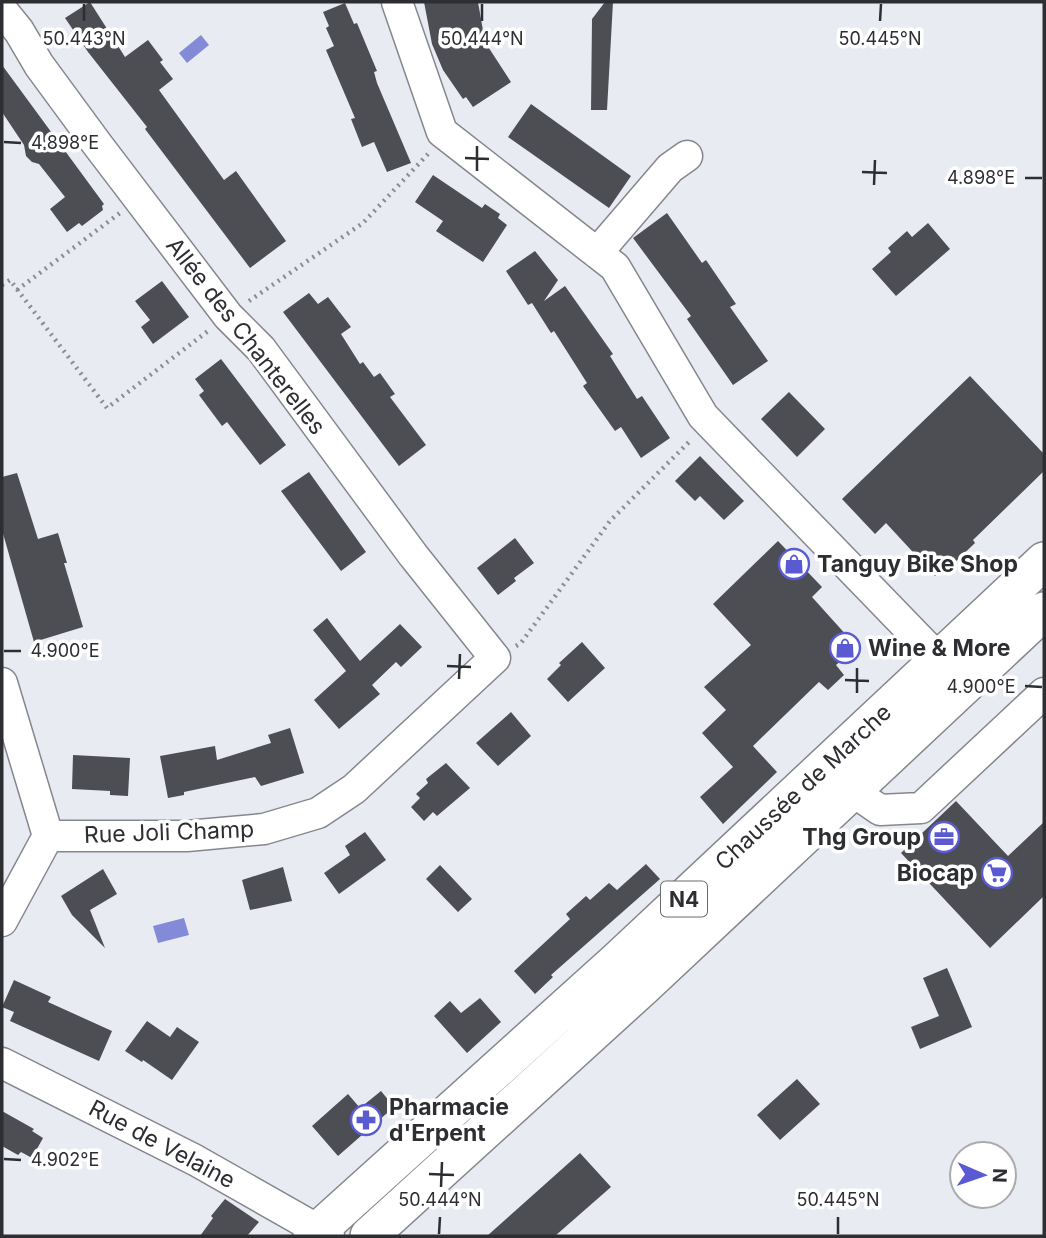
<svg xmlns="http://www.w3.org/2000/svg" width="1046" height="1238" font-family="Inter,sans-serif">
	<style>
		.water { fill: #838bd9 }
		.building { fill: #4d4e54 }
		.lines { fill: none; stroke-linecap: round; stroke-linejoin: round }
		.minor-casing { stroke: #86878e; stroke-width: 33 }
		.major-casing { stroke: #86878e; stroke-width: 40 }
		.path { stroke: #8b8c91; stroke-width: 4.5; stroke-dasharray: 2 5; stroke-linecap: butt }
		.minor { stroke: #fff; stroke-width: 30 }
		.major { stroke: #fff; stroke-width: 37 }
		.ticks { fill: none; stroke: #2d2e31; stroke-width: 2.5 }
		.labels { text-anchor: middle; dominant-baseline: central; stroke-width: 7; stroke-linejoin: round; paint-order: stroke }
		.shield { fill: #fff; stroke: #6c6d6f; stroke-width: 2 }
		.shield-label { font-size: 21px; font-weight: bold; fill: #2d2e31 }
		.street-label { font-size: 23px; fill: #2d2e31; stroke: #fff }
		.poi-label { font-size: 23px; font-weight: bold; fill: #2d2e31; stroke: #fff; text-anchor: start }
		.ticks-label { font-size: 18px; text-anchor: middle; fill: #2d2e31; stroke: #fff; stroke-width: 7; stroke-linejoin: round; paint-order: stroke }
	</style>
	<rect width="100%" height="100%" fill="#e9ebf2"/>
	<path class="water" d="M201,35L209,45L187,63L179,53Z
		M184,918L189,935L158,943L153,926Z"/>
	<path class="building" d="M90,2L125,57L148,40L163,60L160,62L173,79L159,90L224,180L236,171L286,241L250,268L145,129L147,127L88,52L65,18Z
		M424,2H478L485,42L511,82L473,107L466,97L463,99L443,70L432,44Z
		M605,2H613L607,110H591L592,19Z
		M345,3L354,24L357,23L377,71L374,72L377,83L411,163L387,172L374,142L362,147L351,119L355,118L326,50L334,46L326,28L329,26L323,12Z
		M2,65L104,204L102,206L103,210L82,226L79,223L67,232L50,209L65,197L39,164L32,162L26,156L24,145L2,112Z
		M531,104L631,176L609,208L508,137Z
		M433,175L482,208L485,204L500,214L498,218L507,225L483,262L436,231L443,221L415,202Z
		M667,213L702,263L706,260L736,304L730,307L768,361L733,385L687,319L691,316L633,238Z
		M928,223L950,249L896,296L872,269L891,252L888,248L907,231L912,237Z
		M535,251L558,280L544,301L565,286L613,354L610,356L637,399L642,396L670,438L641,458L621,427L615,431L583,386L587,383L554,331L551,333L532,303L528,305L506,271Z
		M162,281L189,317L153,344L141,327L150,320L135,301Z
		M309,293L318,304L328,297L351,327L341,334L360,364L363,362L374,377L380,373L395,394L390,397L426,445L399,466L283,312Z
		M221,359L286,445L260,465L227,422L222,426L199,395L204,391L195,379Z
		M970,376L1044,454V471L973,540L975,543L952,565L949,562L935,576L886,523L875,534L842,499Z
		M789,392L825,429L797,457L761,419Z
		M700,456L744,501L724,520L700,496L695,501L675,481Z
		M309,472L366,552L341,571L281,491Z
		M17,473L38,539L58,533L67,563H64L83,627L34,642L2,530V477Z
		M515,538L534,563L514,578L516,581L498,595L477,568Z
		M778,541L822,587L812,597L857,647L836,665L844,675L828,690L819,682L753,746L777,772L723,824L700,797L733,767L702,733L726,710L704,687L751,645L713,604Z
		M327,618L360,661L400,624L422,647L401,667L396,662L372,685L380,694L339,729L314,700L346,671L313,630Z
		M582,642L605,668L568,702L547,679L561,665L559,663Z
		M511,712L531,736L498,766L476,743Z
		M290,728L304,773L261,786L255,777L184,792V795L168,798L160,756L215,746L217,760L271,743L268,735Z
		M73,755L130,758L128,796L110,795V791L72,789Z
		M446,763L470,788L437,816L433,812L424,821L411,807L420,798L416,794L428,783L426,779Z
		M956,801L1008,856L1044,822V896L990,948L901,853Z
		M365,832L386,860L339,894L324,873L350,855L345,846Z
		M646,864L660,879L551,975L553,977L535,994L514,971L570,919L566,914L586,896L590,900L609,883L617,890Z
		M440,865L472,899L458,912L426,879Z
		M283,867L292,901L250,910L242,880Z
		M103,869L117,894L90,910L105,948L72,915L61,896Z
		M947,968L972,1027L920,1049L911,1027L939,1016L923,978Z
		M14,980L51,997L48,1002L112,1031L99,1061L10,1021L14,1012L2,1007Z
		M480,998L501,1022L467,1053L434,1016L450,1001L461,1013Z
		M147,1021L170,1037L177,1027L199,1042L172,1080L143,1060L142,1062L125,1051Z
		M797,1079L820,1104L780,1140L757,1115Z
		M381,1091L394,1107L338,1156L312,1126L348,1094L360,1108Z
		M2,1111L34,1129L32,1131L43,1138L32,1158L21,1152L18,1155L2,1146Z
		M580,1153L611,1187L555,1236H487Z
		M225,1199L259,1222L247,1236H200L213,1218L211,1216Z"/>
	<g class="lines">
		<g class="minor-casing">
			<path id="minor" d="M397,2L442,132L615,267L703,416L955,676
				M2,10L19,31L39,65L97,144L228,316L261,349L413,555L495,658L354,789L318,813L264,829L187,836H48
				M597,253L670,168L687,156
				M2,683L48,836
				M851,790L880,810L921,808L1044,693
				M2,921L48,836
				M2,1063L195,1160L329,1236"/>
		</g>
		<g class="major-casing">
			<path id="major" d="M312,1236L618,960L1044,561
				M369,1236L644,986L1044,611"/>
		</g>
		<path class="path" d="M2,285L10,280L107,408L208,331
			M17,290L120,213
			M249,301L363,223L428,154
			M516,646L521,643L610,521L691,440"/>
		<use href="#minor" class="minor"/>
		<use href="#major" class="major"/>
	</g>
	<path class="ticks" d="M84,21V4M482,21V4M880,21L881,4M4,142L21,143M465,158L489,159M477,171V146M862,172L887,173M1025,178H1042M874,185L875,160M4,651H21M447,666L471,667M459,679L460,654M845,680L869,681M1025,686L1042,687M857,693V668M4,1159L21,1160M429,1174L454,1175M441,1187L442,1162M439,1234L440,1217M838,1234V1217"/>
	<defs>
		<g id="shop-ring" transform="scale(1.575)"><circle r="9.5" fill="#fff" stroke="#5a5bd2" stroke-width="1.5"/><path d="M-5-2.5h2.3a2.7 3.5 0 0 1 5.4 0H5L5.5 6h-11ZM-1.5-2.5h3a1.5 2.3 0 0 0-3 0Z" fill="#5a5bd2"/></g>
		<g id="office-ring" transform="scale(1.575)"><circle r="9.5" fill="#fff" stroke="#5a5bd2" stroke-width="1.5"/><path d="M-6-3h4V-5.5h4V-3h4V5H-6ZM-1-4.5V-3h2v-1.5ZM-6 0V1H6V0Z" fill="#5a5bd2"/></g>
		<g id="supermarket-ring" transform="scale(1.575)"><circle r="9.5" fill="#fff" stroke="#5a5bd2" stroke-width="1.5"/><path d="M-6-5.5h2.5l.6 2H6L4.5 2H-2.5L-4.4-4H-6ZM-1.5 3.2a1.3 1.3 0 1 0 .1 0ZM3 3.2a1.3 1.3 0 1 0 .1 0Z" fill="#5a5bd2"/></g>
		<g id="pharmacy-ring" transform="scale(1.575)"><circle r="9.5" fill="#fff" stroke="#5a5bd2" stroke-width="1.5"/><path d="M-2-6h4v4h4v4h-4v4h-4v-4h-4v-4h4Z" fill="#5a5bd2"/></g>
	</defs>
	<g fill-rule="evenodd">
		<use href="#shop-ring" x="794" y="564"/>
		<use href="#shop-ring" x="845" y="648"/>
		<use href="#office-ring" x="944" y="837"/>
		<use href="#supermarket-ring" x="997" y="873"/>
		<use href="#pharmacy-ring" x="366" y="1120"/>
	</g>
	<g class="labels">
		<rect class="shield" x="661" y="881.5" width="46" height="35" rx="5"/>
		<g class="shield-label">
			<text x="684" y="899">N4</text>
		</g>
		<g class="street-label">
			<text transform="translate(246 336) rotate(52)">Allée des Chanterelles</text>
			<text transform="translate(803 787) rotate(-43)">Chaussée de Marche</text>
			<text transform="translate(169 832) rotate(-2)">Rue Joli Champ</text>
			<text transform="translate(162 1144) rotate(28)">Rue de Velaine</text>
		</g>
		<g class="poi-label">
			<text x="817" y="564">Tanguy Bike Shop</text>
			<text x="868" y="648">Wine &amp; More</text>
			<text x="921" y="837" text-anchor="end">Thg Group</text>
			<text x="974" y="873" text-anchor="end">Biocap</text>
			<text x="389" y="1107">Pharmacie<tspan x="389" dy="26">d'Erpent</tspan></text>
		</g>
	</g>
	<g class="ticks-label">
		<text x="84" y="45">50.443°N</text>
		<text x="482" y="45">50.444°N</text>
		<text x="880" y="45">50.445°N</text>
		<text x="65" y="149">4.898°E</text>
		<text x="981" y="184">4.898°E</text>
		<text x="65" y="657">4.900°E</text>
		<text x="981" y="693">4.900°E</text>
		<text x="65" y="1166">4.902°E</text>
		<text x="440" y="1206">50.444°N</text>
		<text x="838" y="1206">50.445°N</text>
	</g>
	<rect width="1046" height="1238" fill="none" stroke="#2d2e31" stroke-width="7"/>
	<g transform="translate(983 1175) rotate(92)"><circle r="33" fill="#ffffff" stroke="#ababad" stroke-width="2"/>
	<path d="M0-5L12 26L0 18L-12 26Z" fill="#5a5bd2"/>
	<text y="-10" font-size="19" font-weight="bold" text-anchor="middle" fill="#2d2e31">N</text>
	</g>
</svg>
